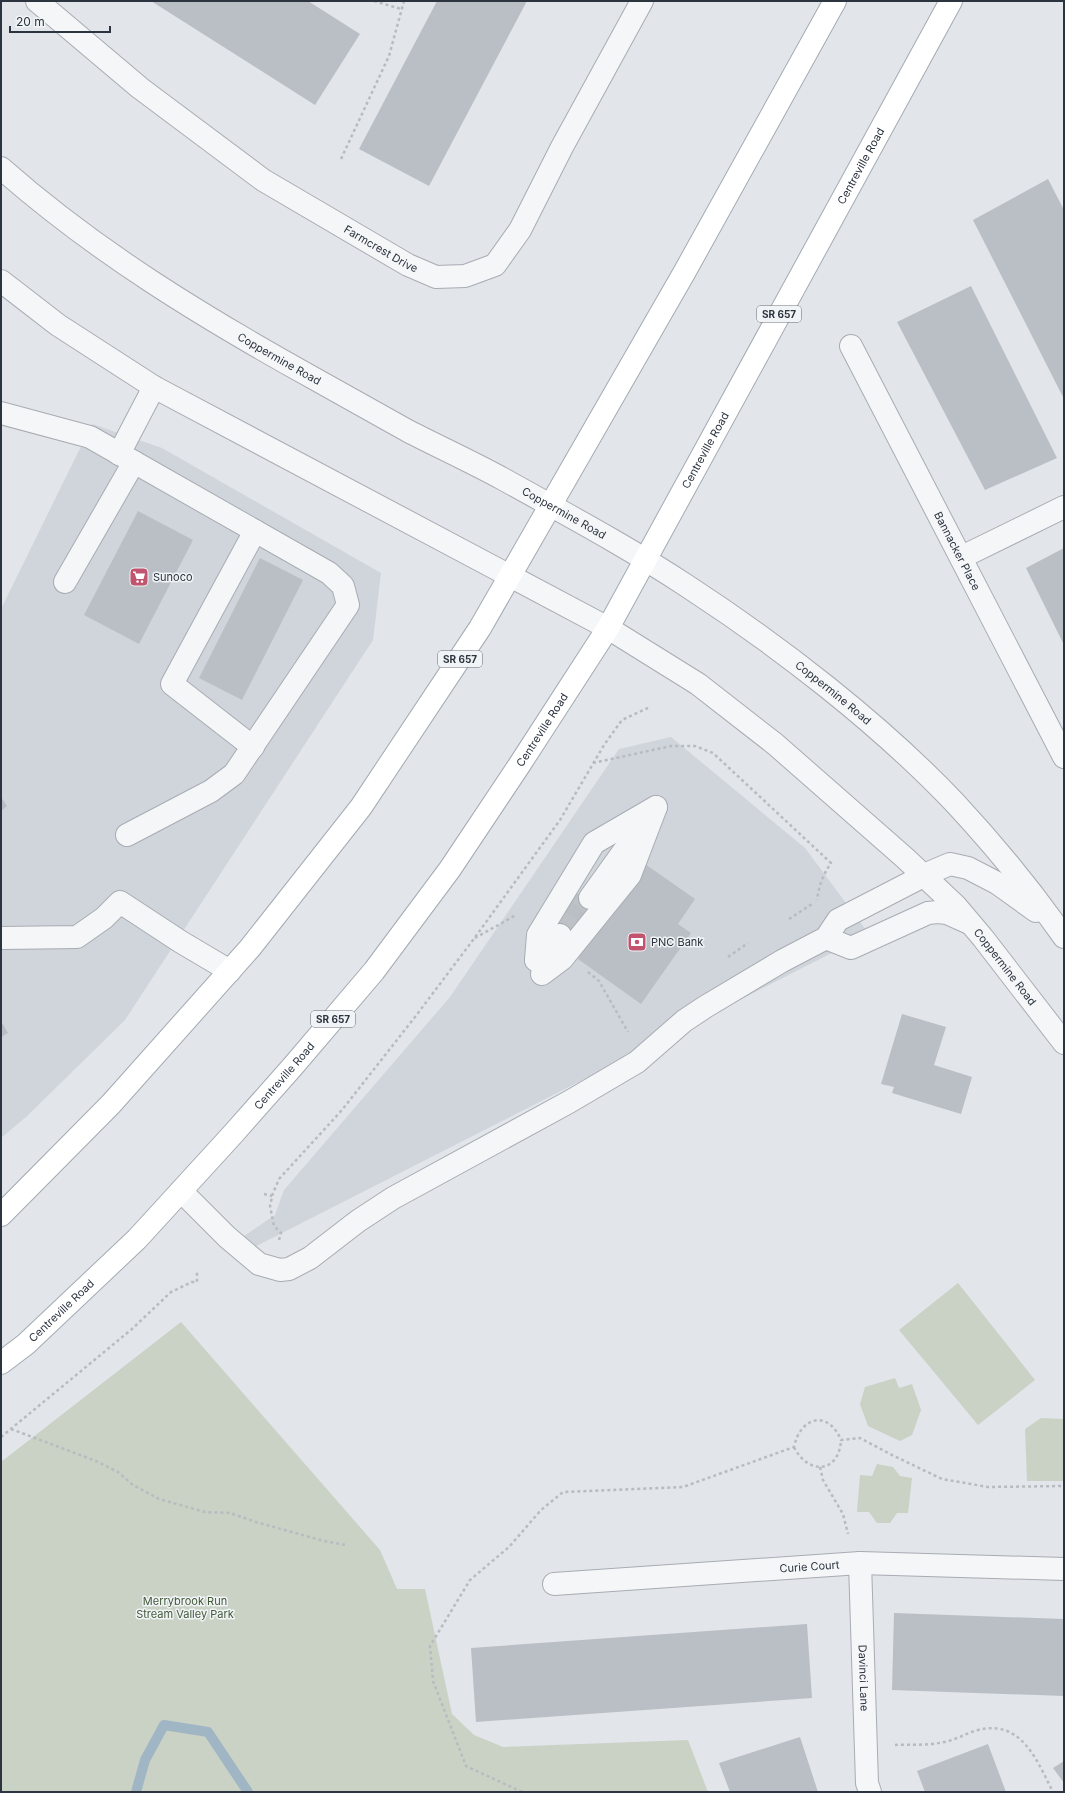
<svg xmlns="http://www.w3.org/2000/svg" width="1065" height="1793" font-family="Inter,sans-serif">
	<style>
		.built { fill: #d0d5db }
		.green { fill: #c9d2c4 }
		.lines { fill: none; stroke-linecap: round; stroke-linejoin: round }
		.stream { stroke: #a1b6c5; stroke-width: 10 }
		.building { fill: #babfc5 }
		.minor-tunnel { stroke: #bec2c7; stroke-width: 22; stroke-dasharray: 22 11; stroke-linecap: butt }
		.minor-casing { stroke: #a8acb3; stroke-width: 24 }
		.major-casing { stroke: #a2abb3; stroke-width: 24 }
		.path { stroke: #b8bcc0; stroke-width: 2.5; stroke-dasharray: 3 3; stroke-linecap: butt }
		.minor { stroke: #f4f6f8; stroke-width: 22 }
		.major { stroke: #fff; stroke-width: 22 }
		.labels { text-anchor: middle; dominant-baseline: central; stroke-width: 3; stroke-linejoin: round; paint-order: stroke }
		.shield { fill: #f1f4f6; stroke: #676e76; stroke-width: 1 }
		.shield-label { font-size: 10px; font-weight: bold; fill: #2c343f }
		.street-label { font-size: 11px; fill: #2c343f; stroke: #f1f4f6 }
		.poi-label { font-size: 11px; fill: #2c343f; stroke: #f1f4f6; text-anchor: start }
		.park-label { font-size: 11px; fill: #43593a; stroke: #f1f4f6 }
	</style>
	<rect width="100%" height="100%" fill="#e2e5e9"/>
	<path class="built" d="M92,424L162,448L381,573L373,640L125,1020L26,1117L1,1138V609Z
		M671,737L805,848L869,934L237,1256L231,1245L275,1215L284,1190L450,997L619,749Z"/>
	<path class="green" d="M958,1283L1035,1380L978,1425L899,1330Z
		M181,1322L380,1550L397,1589H425L452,1714L474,1735L503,1747L688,1740L708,1792H1V1462Z
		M895,1378L899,1388L912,1384L921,1410L912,1435L900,1441L868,1426L860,1404L865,1387Z
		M1041,1418L1064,1419V1481H1027L1025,1429Z
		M877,1464L893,1467L900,1476L912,1478L908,1513H897L890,1523H877L869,1512H857L860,1475L872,1476Z"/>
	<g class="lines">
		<path class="stream" d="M136,1792L145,1760L164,1725L208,1732L248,1792"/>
	</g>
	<path class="building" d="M151,1H308L360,34L315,105Z
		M437,1H527L429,186L359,149Z
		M1048,179L1064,210V399L973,220Z
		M971,286L1057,458L985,490L897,322Z
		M138,511L193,540L139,644L84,615Z
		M1064,548V645L1026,568Z
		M260,558L303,580L242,700L199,678Z
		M1,797L7,806L1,811Z
		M645,864L695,899L678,924L691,933L641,1004L578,959L583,951L549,929L575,893L590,898Z
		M902,1014L946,1027L934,1065L972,1077L961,1114L892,1093L894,1087L881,1084Z
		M1,1021L8,1033L1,1037Z
		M894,1613L1064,1619V1696L892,1690Z
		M807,1624L812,1698L476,1722L471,1648Z
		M800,1737L818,1792H730L719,1763Z
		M988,1744L1006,1792H925L917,1771Z
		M1064,1761V1783L1053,1768Z"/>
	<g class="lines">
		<path class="minor-tunnel" d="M560,935L590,898"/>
		<g class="minor-casing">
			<g id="minor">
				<path id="s1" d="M37,1L140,88L263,180L408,265L436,277L465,276L495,265L520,230L562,147L642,1"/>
				<path id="s2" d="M1,168C96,252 205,318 315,379C346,396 377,414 408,431C439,447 472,462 503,479C564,513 628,547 687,586C779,646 879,723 955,803C994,845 1031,890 1064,937"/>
				<path id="s3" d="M1,281L58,325L154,387L608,628L698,684L775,744L905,858L956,906L983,938L1064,1043"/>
				<path id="s4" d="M851,346L1064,757"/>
				<path d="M1,413L90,437L329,573L343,586L348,605L234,774L211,791L127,835"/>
				<path d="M119,454L154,387"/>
				<path d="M962,557L1064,507"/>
				<path d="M65,582L134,462"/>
				<path d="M253,747L172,684L255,531"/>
				<path d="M590,898L639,830"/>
				<path d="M1,938L77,937L104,918L120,902L181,942L230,971"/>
				<path d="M826,938L851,948L928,913L938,912L947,913L967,922"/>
				<path d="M536,960L538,935L594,843L656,807"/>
				<path d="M536,960L560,935"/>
				<path d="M542,974L562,959L630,875L656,807"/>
				<path d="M181,1191L227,1237L259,1264L280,1270L289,1269L310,1258L358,1221L393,1198L569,1102L637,1062L684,1021L705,1007L782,961L826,938L838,920L931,872L950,864L968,868L997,883L1036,911"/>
				<path id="s5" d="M860,1563L867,1783L870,1792"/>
				<path id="s6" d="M554,1584L860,1563L1064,1569"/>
			</g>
		</g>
		<g class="major-casing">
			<g id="major">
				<path d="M1,1215L111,1104L250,948L361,807L480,628L684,273L835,1"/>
				<path id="s7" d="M1,1363L26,1344L137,1239L233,1134L294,1065L374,971L450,869L520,764L608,628L951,1"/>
			</g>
		</g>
		<path class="path" d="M374,1L401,9
			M341,159L389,56L404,1
			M593,763L671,746H695L713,753L831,863C823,875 819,885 817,900
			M789,919L812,904
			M475,938L516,915
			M728,957L748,943
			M588,972L599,981L628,1032
			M264,1194L272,1196
			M279,1240L281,1233L274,1226L270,1206L273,1193L279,1179L342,1110L415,1017L473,940L560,820L604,745L622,720L648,708
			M11,1429L96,1461L118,1472L133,1485L159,1499L205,1512L230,1513L256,1522L324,1541L346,1545
			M1,1437L132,1329L171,1292L192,1282H197V1272
			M794,1447C808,1475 839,1474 841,1440
			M820,1467L823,1480L843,1514L848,1534
			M895,1745C910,1744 928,1746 944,1742C956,1740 966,1733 978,1730C1022,1719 1037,1761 1053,1792
			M522,1792L466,1766L433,1681L430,1646L470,1580L509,1547L541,1510L563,1492L683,1487L794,1447C800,1417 828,1409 841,1440L860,1438L892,1455L942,1479L988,1487L1064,1486"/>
		<use href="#minor" class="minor"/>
		<use href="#major" class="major"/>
	</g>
	<defs>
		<g id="supermarket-square" transform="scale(1)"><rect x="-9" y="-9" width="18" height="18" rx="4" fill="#c1546e" stroke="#f1f4f6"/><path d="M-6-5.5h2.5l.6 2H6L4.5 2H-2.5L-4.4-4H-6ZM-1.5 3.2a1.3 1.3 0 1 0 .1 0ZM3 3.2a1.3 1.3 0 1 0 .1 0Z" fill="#fff"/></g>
		<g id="bank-square" transform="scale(1)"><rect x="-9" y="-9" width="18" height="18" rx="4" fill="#c1546e" stroke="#f1f4f6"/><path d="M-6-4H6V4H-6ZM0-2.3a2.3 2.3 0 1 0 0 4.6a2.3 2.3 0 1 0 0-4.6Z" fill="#fff"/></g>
	</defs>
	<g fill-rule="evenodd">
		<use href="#supermarket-square" x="139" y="577"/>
		<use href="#bank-square" x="637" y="942"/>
	</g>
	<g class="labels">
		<g class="shield">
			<rect x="757" y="306" width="44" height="16" rx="3"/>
			<rect x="438" y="651" width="44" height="16" rx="3"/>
			<rect x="311" y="1011" width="44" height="16" rx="3"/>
		</g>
		<g class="shield-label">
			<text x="779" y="314">SR 657</text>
			<text x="460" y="659">SR 657</text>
			<text x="333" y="1019">SR 657</text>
		</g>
		<g class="street-label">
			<text stroke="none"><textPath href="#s7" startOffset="1484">Centreville Road</textPath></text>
			<text stroke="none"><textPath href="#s1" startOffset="425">Farmcrest Drive</textPath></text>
			<text stroke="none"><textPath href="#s2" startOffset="338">Coppermine Road</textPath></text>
			<text stroke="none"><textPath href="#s7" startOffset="1160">Centreville Road</textPath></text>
			<text stroke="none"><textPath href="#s2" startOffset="662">Coppermine Road</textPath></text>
			<text stroke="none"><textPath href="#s4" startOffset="231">Bannacker Place</textPath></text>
			<text stroke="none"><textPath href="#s2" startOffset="986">Coppermine Road</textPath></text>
			<text stroke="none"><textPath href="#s7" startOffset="836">Centreville Road</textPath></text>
			<text stroke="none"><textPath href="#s3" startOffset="1225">Coppermine Road</textPath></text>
			<text stroke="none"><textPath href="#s7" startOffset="404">Centreville Road</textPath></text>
			<text stroke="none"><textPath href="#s7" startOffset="80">Centreville Road</textPath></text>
			<text stroke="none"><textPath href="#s6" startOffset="256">Curie Court</textPath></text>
			<text stroke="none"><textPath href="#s5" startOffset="115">Davinci Lane</textPath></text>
		</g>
		<g class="poi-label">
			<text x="153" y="577">Sunoco</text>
			<text x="651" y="942">PNC Bank</text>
		</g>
		<g class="park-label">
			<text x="185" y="1601">Merrybrook Run<tspan x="185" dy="13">Stream Valley Park</tspan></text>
		</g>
	</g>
	<rect width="1065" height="1793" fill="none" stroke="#2c343f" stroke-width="4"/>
	<path d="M10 26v6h100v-6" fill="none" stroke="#2c343f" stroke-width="2"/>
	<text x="16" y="26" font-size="12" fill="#2c343f" stroke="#f1f4f6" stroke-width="3" paint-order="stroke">20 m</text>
</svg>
